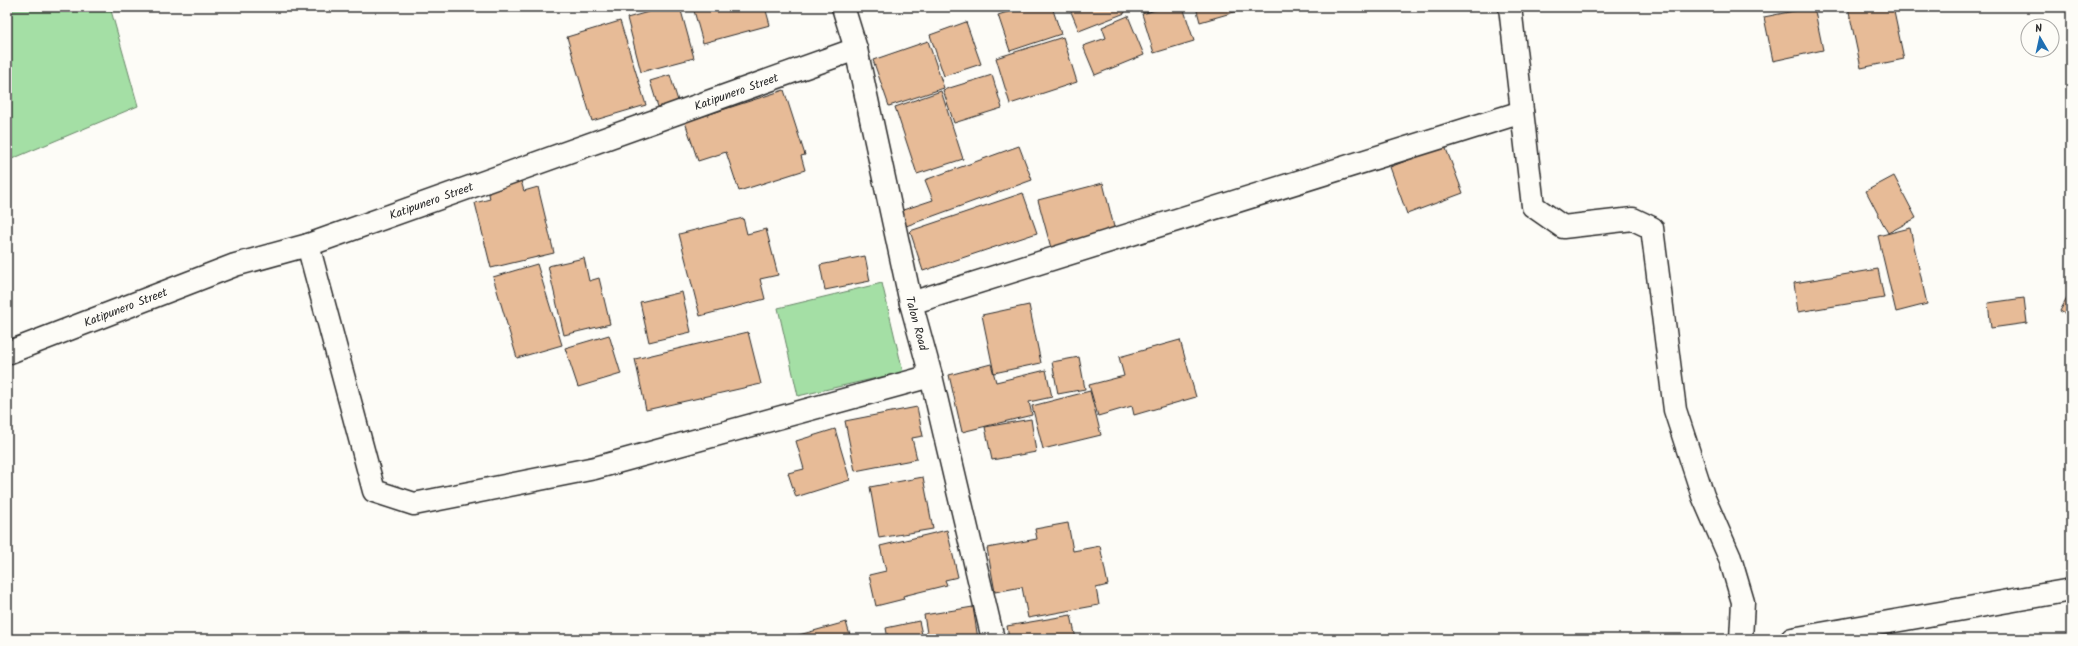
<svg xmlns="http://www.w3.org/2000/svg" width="2078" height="646" font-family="Kalam,sans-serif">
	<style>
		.green { fill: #a4dfa5; stroke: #688568 }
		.building { fill: #e7bb97; stroke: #2b2b2b }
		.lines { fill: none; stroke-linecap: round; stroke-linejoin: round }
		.minor-casing { stroke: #2b2b2b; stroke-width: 25 }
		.minor { stroke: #fdfcf7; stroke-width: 22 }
		.labels { text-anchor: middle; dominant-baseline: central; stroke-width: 3; stroke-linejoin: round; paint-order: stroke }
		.street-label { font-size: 12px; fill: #2b2b2b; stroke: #fdfcf7 }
	</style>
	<rect width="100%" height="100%" fill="#fdfcf7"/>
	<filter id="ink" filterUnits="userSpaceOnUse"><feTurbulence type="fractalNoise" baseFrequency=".025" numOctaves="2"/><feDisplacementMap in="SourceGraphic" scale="8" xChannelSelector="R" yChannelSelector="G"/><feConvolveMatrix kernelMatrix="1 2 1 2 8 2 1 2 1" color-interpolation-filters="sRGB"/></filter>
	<g filter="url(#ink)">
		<path class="green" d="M7,7H110L138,106L7,161Z
			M882,283L903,372L798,396L778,308Z"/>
		<path class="building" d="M666,7H680L694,58L641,72L627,18Z
			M693,7H765L770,25L703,43Z
			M1023,7H1052L1061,34L1010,51L998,15Z
			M1069,7H1123L1125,13L1079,31Z
			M1141,7H1161L1143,13Z
			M1166,7H1183L1194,41L1154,53L1142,14Z
			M1196,7H1236L1238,11L1200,22Z
			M1814,7L1823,50L1773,61L1764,17Z
			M1848,7H1893L1904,59L1861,68Z
			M1128,16L1144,55L1095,75L1083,46L1106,38L1102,27Z
			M620,21L646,105L592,121L567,37Z
			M966,22L981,64L944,76L930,35Z
			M1063,37L1077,82L1010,104L996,58Z
			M928,41L944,88L889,106L873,60Z
			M670,75L679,104L659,110L650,81Z
			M992,75L1002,108L954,123L943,90Z
			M784,90L805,155L801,156L805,170L739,191L726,152L698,161L685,122Z
			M941,91L963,159L917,174L895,107Z
			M1019,146L1032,180L906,226L900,211L933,200L925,180Z
			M1445,146L1463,193L1407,214L1390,167Z
			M1894,176L1916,218L1888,233L1866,191Z
			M521,181L524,191L538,187L554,253L491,268L475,203L490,199L488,189Z
			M1103,183L1115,231L1051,248L1038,200Z
			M1023,193L1037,233L923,271L910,231Z
			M743,218L747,234L766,229L778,275L760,279L765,299L700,316L679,234Z
			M1910,228L1927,304L1896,312L1878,236Z
			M865,256L870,281L825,290L820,265Z
			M584,258L589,281L599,278L610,324L564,335L548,266Z
			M537,264L562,345L517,358L493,277Z
			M1878,269L1884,298L1798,312L1794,283Z
			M2071,291V317L2060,311Z
			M682,292L691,332L649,342L640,302Z
			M2024,298L2027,323L1991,328L1988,303Z
			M1029,305L1041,363L994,373L982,315Z
			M748,332L761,384L646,410L635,359Z
			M609,335L621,374L578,387L565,348Z
			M1180,340L1196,397L1134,415L1132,406L1098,416L1089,385L1124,376L1119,357Z
			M1079,357L1085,389L1058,394L1052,362Z
			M991,364L996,382L1046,370L1052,397L1029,402L1032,415L962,432L949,375Z
			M1090,391L1101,435L1043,449L1032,406Z
			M917,407L923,436L912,438L917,459L855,471L845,421Z
			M1031,419L1036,452L992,460L985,427Z
			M835,429L850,480L796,497L788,473L804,469L796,441Z
			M923,477L933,529L879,538L870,487Z
			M1068,523L1073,551L1100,546L1108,585L1096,588L1099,605L1028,618L1022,587L995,592L987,548L1037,539L1035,529Z
			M947,530L958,577L945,580L947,585L903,596L904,599L876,606L869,575L886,571L880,546Z
			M973,607L978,639H928L924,615Z
			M1071,615L1076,639H1009L1007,626Z
			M919,621L923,639H888L886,628Z
			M846,622L851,639H789L788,638Z"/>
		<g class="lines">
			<g class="minor-casing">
				<g id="minor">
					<path id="s1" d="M843,7L856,49L911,303L931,376L993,639"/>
					<path d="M1510,7L1533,206L1563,227L1633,219L1652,228L1675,410L1703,496L1730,558L1743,602L1741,639"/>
					<path d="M308,245L374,491L414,504L595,468L931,376"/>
					<path d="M911,303L1522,112"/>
					<path id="s2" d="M7,353L235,265L308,245L856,49"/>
					<path d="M1792,639L2071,590"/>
				</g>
			</g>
			<use href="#minor" class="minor"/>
		</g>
	</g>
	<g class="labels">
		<g class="street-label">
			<text stroke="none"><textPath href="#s2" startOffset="775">Katipunero Street</textPath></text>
			<text stroke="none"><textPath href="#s2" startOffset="451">Katipunero Street</textPath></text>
			<text stroke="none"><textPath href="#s2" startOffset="127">Katipunero Street</textPath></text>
			<text stroke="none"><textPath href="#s1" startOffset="325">Talon Road</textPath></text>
		</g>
	</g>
	<rect width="2078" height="646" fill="none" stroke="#fdfcf7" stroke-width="24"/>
	<rect x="12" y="12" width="2054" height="622" fill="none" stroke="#2b2b2b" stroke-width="1.5" filter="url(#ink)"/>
	<g transform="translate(2040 38) rotate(351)"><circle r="19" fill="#fdfcf7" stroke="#a9a8a5"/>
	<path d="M0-3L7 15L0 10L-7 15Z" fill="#1f6fb2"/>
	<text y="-6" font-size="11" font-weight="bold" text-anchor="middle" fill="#2b2b2b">N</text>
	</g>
</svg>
